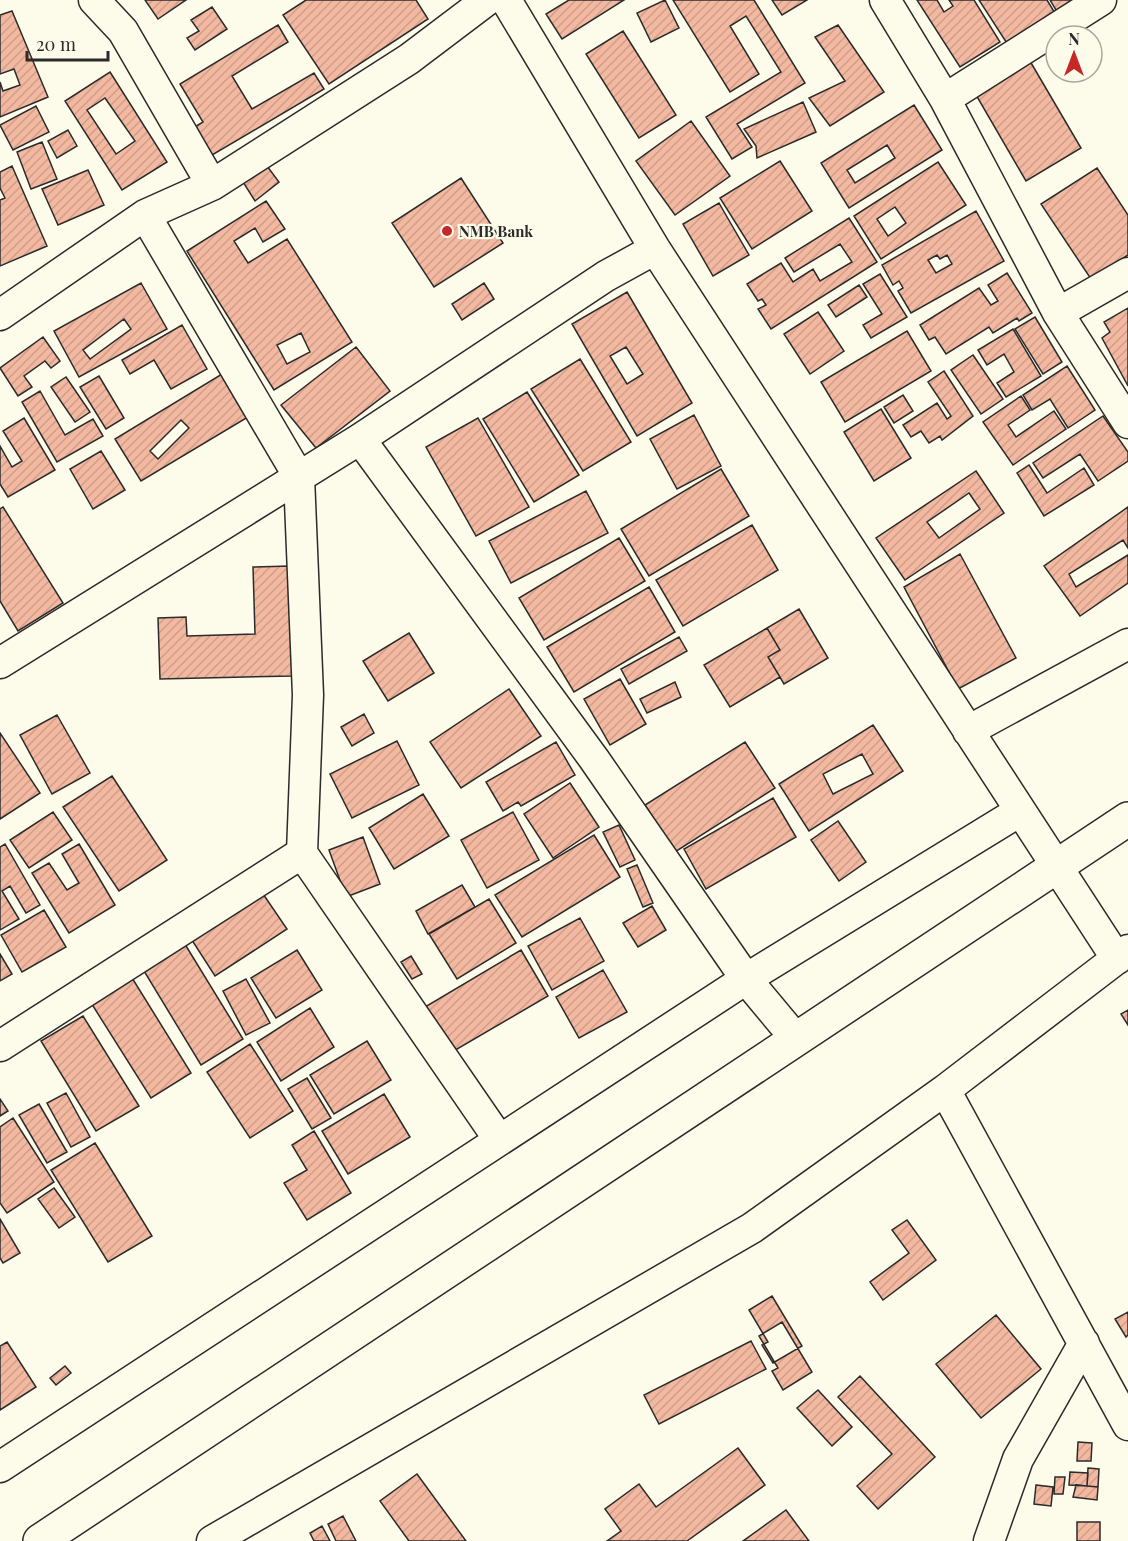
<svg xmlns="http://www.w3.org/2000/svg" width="1128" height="1541" font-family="'Playfair Display',serif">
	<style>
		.building { fill: url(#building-hatch); stroke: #2b2b2b; stroke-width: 1.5; fill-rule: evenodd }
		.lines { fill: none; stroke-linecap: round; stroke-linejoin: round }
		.minor-casing { stroke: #2b2b2b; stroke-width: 33 }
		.major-casing { stroke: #2b2b2b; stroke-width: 36 }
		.minor { stroke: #fdfbea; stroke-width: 30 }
		.major { stroke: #fdfbea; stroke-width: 33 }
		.poi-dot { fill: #c62828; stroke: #fdfbea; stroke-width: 2 }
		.labels { text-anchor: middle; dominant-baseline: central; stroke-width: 4.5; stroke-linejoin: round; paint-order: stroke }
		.poi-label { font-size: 15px; font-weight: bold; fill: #2b2b2b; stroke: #fdfbea; text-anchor: start }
	</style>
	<defs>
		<pattern id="building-hatch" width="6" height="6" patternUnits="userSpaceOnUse" patternTransform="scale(1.5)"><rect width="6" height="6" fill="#f2b8a0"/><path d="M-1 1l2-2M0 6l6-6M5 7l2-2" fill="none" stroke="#d09e8a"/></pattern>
	</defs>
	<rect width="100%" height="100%" fill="#fdfbea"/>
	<path class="building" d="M145,0H186L158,19Z
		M306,0H416L428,19L329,84L283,15Z
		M569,0H624L562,39L546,14Z
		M665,0L679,28L651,42L637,13Z
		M673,0H754L805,83L737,124L752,147L732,159L706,117L781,72L746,16L730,26L759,74L730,92Z
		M772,0H807L782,15Z
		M917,0H937L944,12L953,6L949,0H974L1000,42L960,67Z
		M979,0H1047L1058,18L1010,48Z
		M1050,0H1084L1059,15Z
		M212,7L227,29L195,50L187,38L199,31L191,20Z
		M12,11L48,97L0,117V82L3,91L20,85L14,69L0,74V15Z
		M278,25L288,42L232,76L252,109L314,73L324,89L207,158L190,130L203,122L180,84Z
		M838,25L884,92L830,126L809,98L845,81L815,37Z
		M623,31L676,115L639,138L586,54Z
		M1027,56L1081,148L1026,181L972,88Z
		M110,72L167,162L122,190L65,101ZM105,98L135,141L116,154L87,110Z
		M803,102L816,132L757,158L756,146L744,129Z
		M914,105L942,150L849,208L821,163ZM887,145L895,158L855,183L847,170Z
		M36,106L49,132L13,150L0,125Z
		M691,121L730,176L675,215L636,161Z
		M68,130L77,146L57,158L48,141Z
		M42,142L57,179L31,189L17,152Z
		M780,161L812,211L752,249L720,198Z
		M938,162L966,205L881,259L854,216ZM895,207L906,223L888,236L877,219Z
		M12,166L47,246L0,266V200L5,198L0,188V172Z
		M267,166L279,182L255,201L243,182Z
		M1097,168L1128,215V255L1091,279L1041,204Z
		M88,170L104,205L58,225L42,189Z
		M461,178L503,243L434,287L392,223Z
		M266,201L285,229L263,242L255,228L234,241L248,263L287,239L352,342L274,390L187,251ZM301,333L310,352L287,364L277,345Z
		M719,203L749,255L713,276L683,224Z
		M976,211L1004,261L911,313L898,291L903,288L899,281L893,285L882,265ZM937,255L940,259L947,255L952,264L936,273L928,260Z
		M849,218L877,262L771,329L758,309L766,305L762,299L758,301L747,284L781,263L793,282L813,269L820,281L852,262L840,244L794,272L785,258Z
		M1007,273L1032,313L1019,321L1017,318L993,333L989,327L946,354L935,337L929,340L920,325L979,288L991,305L998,301L988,285Z
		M880,274L907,317L871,338L863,325L882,314L863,284Z
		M141,283L167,329L79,377L54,331ZM124,319L131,329L90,359L83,350Z
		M484,283L494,299L462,320L452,304Z
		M859,285L867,297L836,317L828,305Z
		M627,292L692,403L637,436L572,324ZM626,347L643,374L627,384L610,356Z
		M1128,308V386L1102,338L1110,332L1104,322Z
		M818,312L844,351L810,374L784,334Z
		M1035,317L1062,362L1043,374L1015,329Z
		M182,325L207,369L171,389L154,360L130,374L122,360Z
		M1013,329L1041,376L1006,397L997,383L1014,372L1004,354L987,365L978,350Z
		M907,331L931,371L845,422L821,382Z
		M43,337L60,361L51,368L45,361L24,376L32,387L18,396L0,368Z
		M356,347L390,391L316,448L281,405Z
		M973,355L1003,399L981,414L951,370Z
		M580,359L631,442L583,471L531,389Z
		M1067,366L1095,410L1068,428L1050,399L1032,410L1023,395Z
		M944,371L973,416L942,440L940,436L929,443L921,431L911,437L903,425L937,403L947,419L951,416L928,382Z
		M222,374L248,417L141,481L115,439ZM181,420L189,428L158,459L150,451Z
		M99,376L124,418L106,429L80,387Z
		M66,377L90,412L75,422L51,387Z
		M40,391L65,435L93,419L103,436L57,462L22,402Z
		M527,392L579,475L534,502L483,419Z
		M903,395L913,411L894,423L884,407Z
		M1021,396L1030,410L1008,425L1016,437L1054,411L1066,429L1013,465L983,422Z
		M881,409L911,458L874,481L844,432Z
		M694,415L721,466L677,489L650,439Z
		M1103,416L1128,452V461L1098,481L1080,454L1043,478L1033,463Z
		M24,418L55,470L8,497L0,484V446L12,467L22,461L3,431Z
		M478,418L529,507L476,536L426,447Z
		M101,451L125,490L93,509L70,469Z
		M1029,465L1047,493L1084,468L1094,485L1044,516L1017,473Z
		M721,469L749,516L649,576L621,529Z
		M976,471L1004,513L905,580L876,538ZM969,493L980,509L939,538L927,522Z
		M586,491L608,533L511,583L489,541Z
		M3,507L63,603L18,631L0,601V509Z
		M1128,507V548L1123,540L1069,574L1076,587L1128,555V583L1080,616L1044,566Z
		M752,525L778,570L683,626L656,580Z
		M619,538L645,581L544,640L519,598Z
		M960,554L1016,658L958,689L904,587Z
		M290,566L292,676L160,679L158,618L186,617L187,636L255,634L253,567Z
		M649,587L675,632L574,692L547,647Z
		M799,609L828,658L784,684L768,657L780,650L767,628Z
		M767,628L780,650L768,657L780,677L730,707L704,665Z
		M409,633L434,673L388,701L363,661Z
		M679,637L687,651L629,684L621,669Z
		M620,679L646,724L610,745L584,699Z
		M675,682L681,697L647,713L640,699Z
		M509,689L541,736L461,788L430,742Z
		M364,714L374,733L352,746L341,727Z
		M57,715L90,773L52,794L20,735Z
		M873,725L903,771L809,831L779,784ZM862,754L873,774L833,794L823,774Z
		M0,733L40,793L0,819Z
		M397,741L419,785L352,818L330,774Z
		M556,742L575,775L521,806L518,802L503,811L486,782Z
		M745,742L775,788L675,852L645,805Z
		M112,776L167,860L119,891L63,807Z
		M570,783L599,827L553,858L524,814Z
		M423,794L449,836L394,869L369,828Z
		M773,798L796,837L706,889L684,849Z
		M53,812L72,840L29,868L10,840Z
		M513,812L539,860L487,888L461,840Z
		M838,821L866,862L839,881L811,840Z
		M619,825L635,860L620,867L603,832Z
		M594,835L620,877L522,937L495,895Z
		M363,837L380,884L346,897L329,850Z
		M5,844L40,905L26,913L10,886L2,891L19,919L0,930V847Z
		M79,844L115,905L69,933L32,873L49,863L67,890L79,883L62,854Z
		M637,865L653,903L643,907L627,869Z
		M462,885L475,907L428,934L416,911Z
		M259,888L287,929L215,976L188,934Z
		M489,899L516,943L457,979L429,934Z
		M652,906L666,930L638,947L623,923Z
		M44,910L66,947L22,972L1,935Z
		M580,918L604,961L552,990L528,946Z
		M183,941L243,1039L201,1065L141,966Z
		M297,950L322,990L276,1018L251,978Z
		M521,950L548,996L452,1052L425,1007Z
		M0,954L12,974L0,981Z
		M411,956L422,974L412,979L401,962Z
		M603,970L627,1012L579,1038L556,997Z
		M129,973L191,1073L151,1098L88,998Z
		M246,979L270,1023L246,1035L223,991Z
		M310,1008L334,1047L281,1081L257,1042Z
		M1128,1010V1025L1121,1014Z
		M83,1016L139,1106L96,1131L41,1041Z
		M367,1041L391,1080L334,1114L310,1075Z
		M250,1044L293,1111L250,1138L207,1072Z
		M307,1078L331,1118L312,1129L288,1089Z
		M66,1093L90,1137L71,1147L47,1103Z
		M384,1094L410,1137L348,1174L322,1131Z
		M0,1099L8,1111L0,1116Z
		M39,1104L67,1152L47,1163L19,1115Z
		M13,1118L54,1182L7,1213L0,1203V1127Z
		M314,1131L351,1193L307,1220L284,1183L307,1170L292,1145Z
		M95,1143L152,1236L108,1262L51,1170Z
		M54,1188L75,1217L59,1228L38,1199Z
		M0,1219L20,1253L3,1263L0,1258Z
		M907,1220L936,1260L883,1300L870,1282L909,1253L892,1230Z
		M772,1296L802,1346L773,1363L762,1345L768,1342L749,1310Z
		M1128,1312V1335L1126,1337L1115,1319Z
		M996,1315L1041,1369L981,1418L936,1364Z
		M782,1322L812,1372L783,1390L772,1371L778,1368L759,1336Z
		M751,1341L766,1369L659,1424L644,1395Z
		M7,1342L36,1387L0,1410V1346Z
		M65,1366L71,1373L56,1385L50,1378Z
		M860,1376L935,1457L878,1509L857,1486L892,1454L838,1397Z
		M818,1390L852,1427L832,1446L797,1408Z
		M1078,1442L1092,1443L1091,1461H1077Z
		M738,1448L765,1485L687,1541H607L621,1531L605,1509L639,1484L656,1507Z
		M1088,1468L1099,1469L1098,1487L1087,1486Z
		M1070,1472L1088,1473L1087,1486L1069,1485Z
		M417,1474L466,1541H409L380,1501Z
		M1055,1477H1065L1063,1494H1054Z
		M1036,1485L1053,1487L1051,1506L1034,1504Z
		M1076,1485L1098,1487L1097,1500L1073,1497Z
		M786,1510L809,1541H743Z
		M343,1516L356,1541H336L328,1524Z
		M1077,1522H1100V1541H1077Z
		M322,1526L330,1541H314L310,1533Z"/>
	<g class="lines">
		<g class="minor-casing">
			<path id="minor" d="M94,0L123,31L212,185
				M506,0L655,249L1117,959
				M885,0L945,99L1058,313L1128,423
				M945,99L1101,0
				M145,215L299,477L308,695L302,853
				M1058,313L1128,273
				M0,315L145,215L212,185L409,59L487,0
				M360,439L594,759L746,979L796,1039
				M0,663L360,439L606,276L655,249
				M968,731L1128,644
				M0,1046L302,853L498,1138
				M945,1090L1128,1425
				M0,1467L746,979L1020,811
				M212,1541L752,1228L945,1090L1128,950
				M989,1541L1018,1459L1084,1343"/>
		</g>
		<g class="major-casing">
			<path id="major" d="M40,1541L1128,819"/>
		</g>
		<use href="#minor" class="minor"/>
		<use href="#major" class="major"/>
	</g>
	<circle class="poi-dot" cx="447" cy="231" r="6"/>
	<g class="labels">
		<g class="poi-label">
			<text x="459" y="231">NMB Bank</text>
		</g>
	</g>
	<g transform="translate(1074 54)"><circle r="28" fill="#fdfbea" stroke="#a9a89e" stroke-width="1.5"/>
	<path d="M0-4.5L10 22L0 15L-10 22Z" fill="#c62828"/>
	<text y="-9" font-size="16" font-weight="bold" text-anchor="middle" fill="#2b2b2b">N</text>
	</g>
	<path d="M27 51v9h81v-9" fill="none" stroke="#2b2b2b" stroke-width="3"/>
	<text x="36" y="51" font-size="18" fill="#2b2b2b" stroke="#fdfbea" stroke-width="4.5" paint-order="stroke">20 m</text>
</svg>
